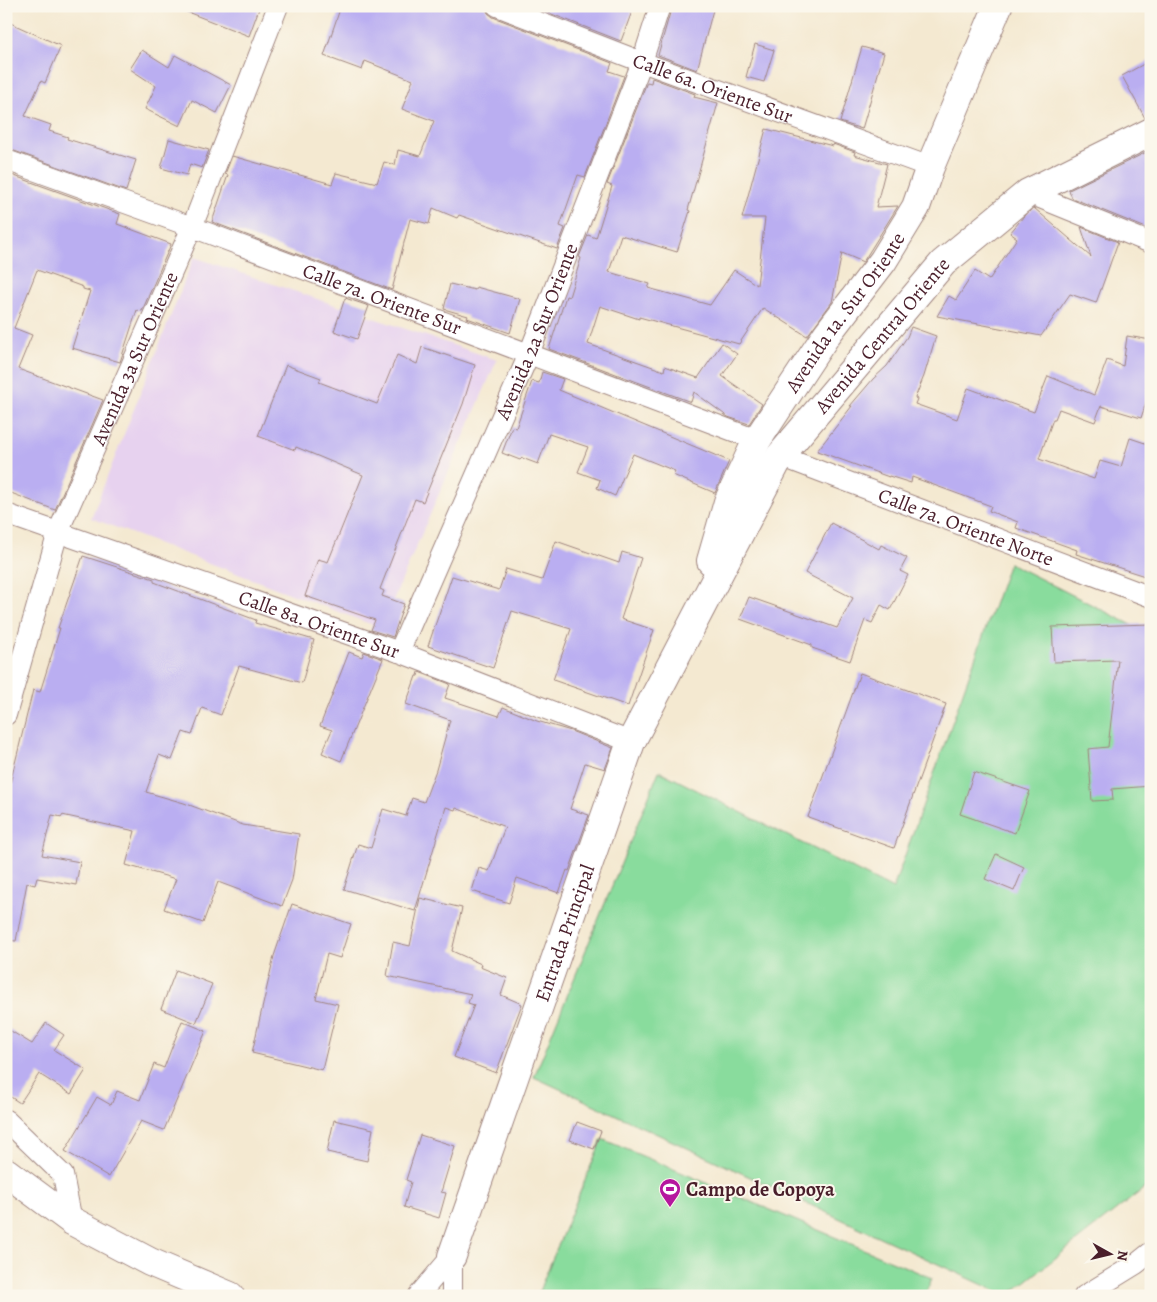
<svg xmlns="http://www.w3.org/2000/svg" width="1157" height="1302" font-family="Alegreya,serif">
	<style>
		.built { fill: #e7d2ef }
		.green { fill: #89dc9d; stroke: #6a7e64 }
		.building { fill: #baaef1 }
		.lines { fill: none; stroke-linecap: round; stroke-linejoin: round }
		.street-casing { stroke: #9f847e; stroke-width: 22 }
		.secondary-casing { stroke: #9f847e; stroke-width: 30 }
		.primary-casing { stroke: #9f847e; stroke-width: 30 }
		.street { stroke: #fff; stroke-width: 20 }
		.secondary { stroke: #fff; stroke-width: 28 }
		.primary { stroke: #fff; stroke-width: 28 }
		.labels { text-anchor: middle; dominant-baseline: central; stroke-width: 4; stroke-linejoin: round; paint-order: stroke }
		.street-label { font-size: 20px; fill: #4a1f2b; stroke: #fbf7ec }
		.poi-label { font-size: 20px; font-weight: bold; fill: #4a1f2b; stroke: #fbf7ec; text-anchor: start }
	</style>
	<rect width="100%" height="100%" fill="#fbf7ec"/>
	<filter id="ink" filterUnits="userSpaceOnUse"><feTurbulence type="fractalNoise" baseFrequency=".02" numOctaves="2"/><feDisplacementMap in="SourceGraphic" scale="10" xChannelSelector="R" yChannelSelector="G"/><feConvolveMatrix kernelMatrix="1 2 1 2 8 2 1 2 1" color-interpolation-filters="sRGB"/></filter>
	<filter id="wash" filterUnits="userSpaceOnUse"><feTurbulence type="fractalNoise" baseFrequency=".0096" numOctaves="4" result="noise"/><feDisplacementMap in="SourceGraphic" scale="20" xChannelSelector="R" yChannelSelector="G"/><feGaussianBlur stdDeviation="1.12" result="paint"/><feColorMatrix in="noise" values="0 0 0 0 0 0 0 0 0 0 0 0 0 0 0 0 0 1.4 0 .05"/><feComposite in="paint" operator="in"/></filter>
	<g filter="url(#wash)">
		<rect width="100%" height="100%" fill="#f4e9d1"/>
		<path class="built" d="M194,257L497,360L381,628L91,518Z"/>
		<path class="green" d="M1009,563L1132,625L1151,712V1183L1007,1296L534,1077L659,771L893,889Z
			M602,1139L932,1278L925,1296H537Z"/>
		<g id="blocks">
			<path class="building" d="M177,6H260L249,36L177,8Z
				M341,6H485L488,13L493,17L612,63L609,71L624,76L585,177L578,175L560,226L565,228L557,249L459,215L457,218L433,208L429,224L410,219L392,290L212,222L228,175L225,174L232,156L332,184L336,173L377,183L384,162L395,165L398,150L420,156L434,121L402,109L413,80L365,61L362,70L324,56Z
				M531,6H634L621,41Z
				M672,6H714L697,70L658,55Z
				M6,21L61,46L45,83L41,81L25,116L51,125L49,131L68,137L67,139L136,160L126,191L6,148Z
				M755,44L774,50L764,82L746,77Z
				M862,47L884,53L862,129L840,122Z
				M142,50L169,67L175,55L231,85L217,113L192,100L180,126L145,109L156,86L130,69Z
				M1151,60V117L1145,118L1122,76Z
				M652,78L695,94L694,97L718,103L688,210L690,211L677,252L621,235L609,272L650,284L648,288L710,305L734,270L757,285L765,218H742L766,129L833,146V144L855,152L854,155L887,164L876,207L898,206L863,262L842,253L832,302L807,336L763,308L739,344L639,317V319L600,306L588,344L664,371L665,366L698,378L722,343L737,354L722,376L762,404L749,424L728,417L694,392L691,402L549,349L566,296L569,297L581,258L579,257L588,235L596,238L612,186L607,184L647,82L651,83Z
				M169,139L209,150L202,168L190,164L187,175L161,168Z
				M1151,150V230L1072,198L1069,190Z
				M6,173L120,214L117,224L171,244L142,311L137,310L120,362L72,348L90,291L83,289V287L37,270L14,328L32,335L18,369L103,400L55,510L6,491Z
				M1034,208L1091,257L1081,227L1118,242L1096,303L1070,294L1041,336L937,316L949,296L956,300L975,271L989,280L1017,238L1010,233L1024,216Z
				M450,284L475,290L476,287L520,299L510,333L467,318L468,316L444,309Z
				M345,298L369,306L357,339L334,331Z
				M911,327L936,336L924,376L915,398L917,399L915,404L957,419L968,388L1034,412L1048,376L1094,395L1107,360L1123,366L1127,336L1151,340V387L1141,418L1101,406L1095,422L1059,409L1055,419H1053L1039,459L1094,479L1100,461L1121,467L1130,438L1151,445V578L1076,554L1077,550L1016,528L1018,522L989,511L991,506L912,477L911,483L889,476V477L817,451L852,406H850L873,379L887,366L907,337Z
				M422,347L475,365L463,404L423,502L415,499L380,589L384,591L382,596L404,604L393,637L371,630L375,620L305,596L318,559L328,562L363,475L296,447L295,450L258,436L286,365L321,378L319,382L377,404L397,355L417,364Z
				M542,372L563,379L559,390L729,461L715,493L673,475L675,471L633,454L615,496L597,488L600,480L578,472L588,447L549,434L538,464L522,458L520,460L502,453L512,427L516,428L532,381L539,383Z
				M831,523L879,549L881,545L907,558L900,571L908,575L890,610L881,605L872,623L865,620L850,661L812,648V645L740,619L749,597L837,628L853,598L805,573Z
				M556,541L619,563L622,552L641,558L621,619L654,630L628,706L553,680L571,629L512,611L493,668L428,646L452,576L499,590L506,569L542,580Z
				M83,556L154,579V582L256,620L255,623L314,640L302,683L239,666L221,715L202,708L192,735L183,732L172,760L159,755L146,792L184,803L243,825L299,834L292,880L282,906L218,882L203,923L164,909L176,879L126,865L135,831L62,815V817L52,815L42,855L80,862L76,885L37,878L35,885L27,883L16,941L6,940V800L33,690L40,692L60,628H58Z
				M1151,624V786L1112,789L1113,800L1092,801L1088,749L1108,747L1118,660L1054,662L1052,627Z
				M349,652L362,657L364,652L383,659L341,761L322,753L332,730L320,726Z
				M419,672L450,684L445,698L499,716L503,707L537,721L571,731L613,748L605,769L585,763L570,809L589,815L569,871L567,870L559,893L517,878L509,903L472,891L479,868L489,871L505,827L456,808L455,810L446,807L415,911L344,889L358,844L371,848L383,809L406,816L412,798L424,802L436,770L450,720L406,704L416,676H418Z
				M860,673L946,704L894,848L808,817Z
				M974,772L1030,791L1015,833L960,814Z
				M996,854L1024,867L1014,891L985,879Z
				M420,898L462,908L452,951L481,964L480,967L507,978L501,995L522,1004L496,1073L454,1057L474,1005L468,1003L471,994L387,976L393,942L410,946Z
				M292,904L351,924L340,958L327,954L316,999L338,1004L322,1070L252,1053L274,956Z
				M176,970L212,984L196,1023L161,1009Z
				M182,1021L206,1031L164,1130L141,1121L109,1177L65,1151L97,1097L111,1105L117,1091L140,1100L154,1064L164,1068Z
				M46,1023L64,1035L54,1050L86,1070L71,1094L39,1074L20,1103L6,1094V1028L32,1044Z
				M334,1120L373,1129L367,1161L327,1152Z
				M577,1122L601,1131L594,1149L570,1140Z
				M420,1135L455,1146L441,1192L446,1193L439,1218L404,1207L411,1182L406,1180Z"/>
		</g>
	</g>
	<g filter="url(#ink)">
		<use href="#blocks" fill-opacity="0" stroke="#9f847e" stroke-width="1"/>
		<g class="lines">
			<g class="street-casing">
				<g id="street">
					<path id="s1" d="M497,6L642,62L930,167"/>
					<path id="s2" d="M6,160L192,227L757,440"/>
					<path d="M1028,193L1151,243"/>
					<path id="s3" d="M780,456L1151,597"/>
					<path id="s4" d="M6,514L399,652L631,742"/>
					<path id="s5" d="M399,652L529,354L642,62L660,6"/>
					<path id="s6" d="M6,715L58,532L192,227L278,6"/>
					<path d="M6,1120L63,1175L72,1221"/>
					<path d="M418,1296L452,1256"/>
					<path d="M452,1296V1256"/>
					<path d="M1084,1296L1136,1264L1151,1252"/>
				</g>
			</g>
			<g class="secondary-casing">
				<g id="secondary">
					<path id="s7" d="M711,561L728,502L757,440L827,334L883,261L916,207L930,167L998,6"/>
					<path id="s8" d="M452,1256L631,742L780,456L943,263L1028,193L1151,132"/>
				</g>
			</g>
			<g class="primary-casing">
				<path id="primary" d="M6,1172L72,1221L150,1262L230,1296"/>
			</g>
			<use href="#street" class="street"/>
			<use href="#secondary" class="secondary"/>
			<use href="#primary" class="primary"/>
		</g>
	</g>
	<defs>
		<g id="stadium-pin" transform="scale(1.125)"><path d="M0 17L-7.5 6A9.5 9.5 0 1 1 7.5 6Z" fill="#b5179e" stroke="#fbf7ec"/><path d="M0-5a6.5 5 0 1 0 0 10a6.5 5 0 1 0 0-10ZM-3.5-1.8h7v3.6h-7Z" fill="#fff"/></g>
	</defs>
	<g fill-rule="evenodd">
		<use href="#stadium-pin" x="670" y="1189"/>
	</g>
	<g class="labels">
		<g class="street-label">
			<text stroke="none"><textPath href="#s1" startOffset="231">Calle 6a. Oriente Sur</textPath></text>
			<text stroke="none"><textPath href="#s2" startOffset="401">Calle 7a. Oriente Sur</textPath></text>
			<text stroke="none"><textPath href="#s7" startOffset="285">Avenida 1a. Sur Oriente</textPath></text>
			<text stroke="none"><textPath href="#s5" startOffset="349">Avenida 2a Sur Oriente</textPath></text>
			<text stroke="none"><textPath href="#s8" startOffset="1025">Avenida Central Oriente</textPath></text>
			<text stroke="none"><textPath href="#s6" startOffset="380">Avenida 3a Sur Oriente</textPath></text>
			<text stroke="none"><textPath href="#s3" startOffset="199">Calle 7a. Oriente Norte</textPath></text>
			<text stroke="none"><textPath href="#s4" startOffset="332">Calle 8a. Oriente Sur</textPath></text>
			<text stroke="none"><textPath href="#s8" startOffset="342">Entrada Principal</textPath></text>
		</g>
		<g class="poi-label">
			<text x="686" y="1189">Campo de Copoya</text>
		</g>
	</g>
	<rect width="1157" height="1302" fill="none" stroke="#fbf7ec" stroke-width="25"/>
	<g transform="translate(1110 1254) rotate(98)" stroke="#fbf7ec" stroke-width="4" paint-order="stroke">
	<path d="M0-4L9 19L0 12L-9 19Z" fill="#4a1f2b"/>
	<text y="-8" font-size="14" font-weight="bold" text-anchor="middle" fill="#4a1f2b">N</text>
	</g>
</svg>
